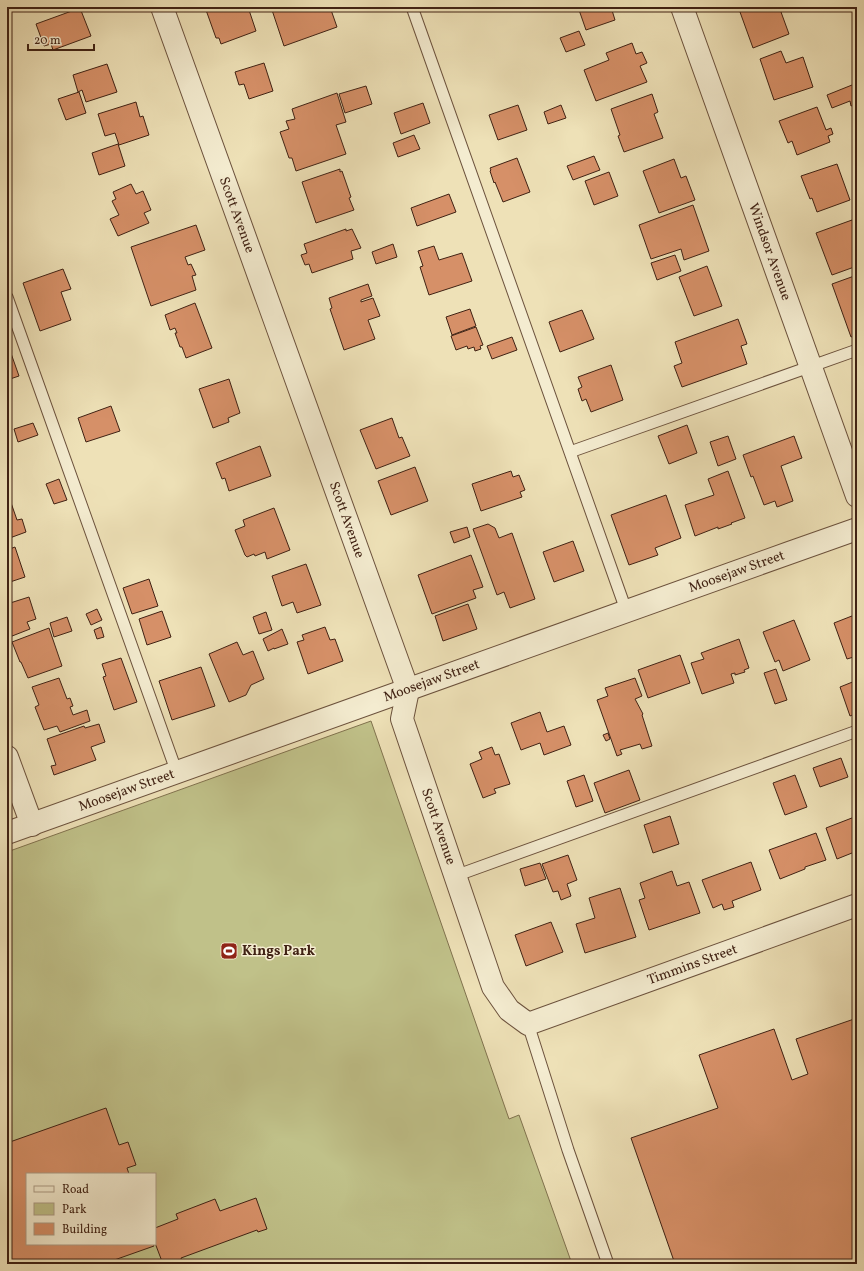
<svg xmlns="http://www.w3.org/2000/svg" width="864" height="1271" font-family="Vollkorn,serif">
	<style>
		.green { fill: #c0c189; stroke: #80724e; fill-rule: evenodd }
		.building { fill: #d69068; stroke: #402214 }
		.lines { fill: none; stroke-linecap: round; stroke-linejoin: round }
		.lane-casing { stroke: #6c523d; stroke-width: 13 }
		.street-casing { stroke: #6c523d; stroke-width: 24 }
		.lane { stroke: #f4ecd0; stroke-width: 11 }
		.street { stroke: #f4ecd0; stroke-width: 22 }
		.labels { text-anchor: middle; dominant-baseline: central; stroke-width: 3; stroke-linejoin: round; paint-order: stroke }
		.street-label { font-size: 14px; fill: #402214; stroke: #f4ecd0 }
		.poi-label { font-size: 14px; font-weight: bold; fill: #402214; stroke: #f4ecd0; text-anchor: start }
	</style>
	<rect width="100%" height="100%" fill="#eee1b7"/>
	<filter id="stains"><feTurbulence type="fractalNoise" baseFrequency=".005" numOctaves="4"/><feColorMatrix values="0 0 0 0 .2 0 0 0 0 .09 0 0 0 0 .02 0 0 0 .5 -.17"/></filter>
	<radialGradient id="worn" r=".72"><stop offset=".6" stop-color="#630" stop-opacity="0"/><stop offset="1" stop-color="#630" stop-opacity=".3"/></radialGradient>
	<path class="green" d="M371,721L509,1119L519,1115L572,1264H7V852ZM27,1174H155V1244H27Z"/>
	<path class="building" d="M214,7H248L256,31L221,44L219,38H216L206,10Z
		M271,7H330L337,27L284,46Z
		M578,7H611L615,20L586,30Z
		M753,7H782L784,11L781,12L789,34L753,48L740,12Z
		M80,8L91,36L53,50L51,44L44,46L36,24Z
		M579,31L585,45L566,52L560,38Z
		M632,43L636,54L642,52L647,63L640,66L647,82L596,101L584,70L609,60L606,53Z
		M781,51L786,63L803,57L813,87L774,100L760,59Z
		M264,63L273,91L249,99L244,84L239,85L235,72Z
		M107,64L117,92L86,102L82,90L78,92L73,75Z
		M857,83V104L851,106L850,101L832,108L827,95Z
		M366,86L372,104L345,113L339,94Z
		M79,92L86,113L66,120L58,99Z
		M337,93L346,122L336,125L346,154L296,171L292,158H289L280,132L289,129L286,121L295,119L292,109Z
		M652,94L658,112L654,114L663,138L624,152L618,136L620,135L611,109Z
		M136,102L140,117L143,116L149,135L119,145L115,133L105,136L98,114Z
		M423,103L430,123L401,134L394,113Z
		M518,105L527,130L498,140L489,115Z
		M561,105L566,118L548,124L544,112Z
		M817,107L826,130L831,128L833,134L828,136L830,142L797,155L792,141L788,143L779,121Z
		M414,135L420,149L398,157L393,143Z
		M118,144L125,166L99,175L92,153Z
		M594,156L600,170L573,180L567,166Z
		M517,158L530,192L503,202L495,182L494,183L490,171L491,170L490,168Z
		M674,159L681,178L686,176L695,200L659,213L643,171Z
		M837,164L850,200L817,212L812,198L810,199L801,176Z
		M340,169V172L342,171L351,197L349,198L354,210L316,223L302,182Z
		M609,172L618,196L594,205L585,181Z
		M131,184L136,194L143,191L151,210L144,213L149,223L118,236L110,219L119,215L112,201L116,199L113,192Z
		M449,194L456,212L417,226L411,208Z
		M693,205L709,251L684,260L681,249L651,259L639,225Z
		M852,220L857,232V266L832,275L816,233Z
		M196,225L205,250L185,257L188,265L191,264L196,275L192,276L196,290L151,306L131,247Z
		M346,229V231L352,229L361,248L351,251L353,259L312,273L309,264L305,265L301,255L307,253L304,244Z
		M393,244L397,257L376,264L372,252Z
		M434,246L439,260L462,253L472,281L429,295L420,267L423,266L418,251Z
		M675,255L681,271L657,280L651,263Z
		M707,266L722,306L694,316L679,277Z
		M63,269L71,289L61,292L71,320L40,331L23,283Z
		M857,275V335L851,337L832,284Z
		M368,284L372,296L361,300V302L373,298L380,316L368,320L375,339L344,350L330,309L332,308L329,298Z
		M195,303L212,348L186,358L182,347H180L175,333H177L175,328L170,330L165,315Z
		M470,309L476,326L452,335L446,317Z
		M582,310L594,339L560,352L549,322Z
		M738,319L747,344L741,346L747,364L682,387L674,366L682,363L675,342Z
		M476,327L483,345L480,346L481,349L475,351L474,347L468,349L467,346L456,350L451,336Z
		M512,337L517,350L492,359L487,346Z
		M7,342L19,376L7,380Z
		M611,365L623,400L591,412L586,399L582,401L578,389L582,387L578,377Z
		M229,379L240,413L228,418L229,422L213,428L199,389Z
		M111,406L120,431L86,442L78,418Z
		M392,418L399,438L402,437L410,456L376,469L360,430Z
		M33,423L38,435L18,442L14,429Z
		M687,425L697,453L669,464L658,436Z
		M728,436L736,459L718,466L710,442Z
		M794,436L802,458L781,466L793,501L777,507L775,501L764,505L753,476L751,477L743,455Z
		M260,446L271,476L229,491L225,478L222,479L216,463Z
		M415,467L428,501L391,515L378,481Z
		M511,471L513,477L519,475L525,490L520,492L522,497L481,511L472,484Z
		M728,471L745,518L731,523L732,524L718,529V527L695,536L685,505L714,495L708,479Z
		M59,479L67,500L54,504L46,484Z
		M666,495L681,538L655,548L658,555L629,565L611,515Z
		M7,497H9L17,520L22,519L26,532L7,539Z
		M274,508L290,550L267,559L265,552L255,556L254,554L247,557L245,555L235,530L245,526L243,520Z
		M488,524L495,528L499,538L512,533L535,599L510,608L504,592L497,595L473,529Z
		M467,527L470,537L454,543L450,532Z
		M573,541L584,571L554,582L543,552Z
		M15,547L25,577L7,583V550Z
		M471,555L483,587L473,590L476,598L432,614L418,575Z
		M306,564L321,605L297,613L293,602L282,606L272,576Z
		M149,579L158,606L132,614L123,588Z
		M29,597L36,619L27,622L30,629L7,638V604Z
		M468,604L477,629L443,641L435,616Z
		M97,609L102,620L91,625L86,614Z
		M162,611L171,637L147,645L139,619Z
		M266,612L272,630L259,634L253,617Z
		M857,614V656L847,659L834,623Z
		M67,617L72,631L54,637L50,623Z
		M794,620L810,660L783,671L779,660L775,662L763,632Z
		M101,627L104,637L97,639L94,630Z
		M325,627L330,640L335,639L343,661L308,674L297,642L304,640L302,635Z
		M49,628L62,666L28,678L21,662H20L12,642Z
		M282,629L288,644L274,649V648L268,651L263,639Z
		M739,639L749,668L744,670L745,672L735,675V673L731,674L734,683L702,694L691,663L704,659L701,653Z
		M237,642L243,655L253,651L264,679L251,685L246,695L229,702L209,654Z
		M680,655L690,683L648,698L638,670Z
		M121,658L137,702L114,710L103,677L106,676L102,664Z
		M201,667L215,706L172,720L159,681Z
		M776,669L787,700L775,704L764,673Z
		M59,678L67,699L70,698L73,706L70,707L73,715L87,710L90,721L60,732L57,726L44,730L35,707L39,705L32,687Z
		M635,678L642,696L635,699L643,714L642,715L652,746L642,749L640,744L620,750L622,754L617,756L597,700L608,696L605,688Z
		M855,681L857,686V713L850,716L840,687Z
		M540,712L547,732L564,726L571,745L544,755L540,743L521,750L511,723Z
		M99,724L105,742L91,747L96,760L54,775L51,766L56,765L47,739L84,726L85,728Z
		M608,733L610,739L606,741L603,735Z
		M492,747L495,755L499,754L510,784L494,789L496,793L483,798L470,764L482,759L479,752Z
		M841,758L848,777L820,787L813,768Z
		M629,770L640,800L605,813L594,783Z
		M584,775L593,801L576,807L567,781Z
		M795,775L807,807L785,815L773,783Z
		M670,816L679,844L653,853L644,825Z
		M857,816V851L837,859L826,828Z
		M816,833L826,860L805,867V869L780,879L769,850Z
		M568,855L577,880L567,884L571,896L561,900L558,891L553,892L542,864Z
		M751,862L761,890L732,901L734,907L724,910L722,904L713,908L702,880Z
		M540,863L546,879L525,886L520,869Z
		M672,871L677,886L689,882L700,913L649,930L639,900L645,898L640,883Z
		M620,888L636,937L585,953L576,924L595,918L589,898Z
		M551,922L563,952L526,966L515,935Z
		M857,1018V1264H675L631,1138L718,1108L699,1055L774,1029L792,1080L808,1074L796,1039Z
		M106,1108L119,1145L128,1142L136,1165L127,1168L129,1174H27V1244H153L154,1246L103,1264H7V1143Z
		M256,1198L267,1229L258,1232L257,1230L181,1258L183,1264H163L155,1243V1228L178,1219L176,1214L215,1199L220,1211Z"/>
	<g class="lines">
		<g class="lane-casing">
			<path id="lane" d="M412,7L626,610
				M7,297L177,773
				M570,452L857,350
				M455,876L857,731
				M528,1024L568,1150L608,1264"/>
		</g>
		<g class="street-casing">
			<g id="street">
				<path id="s1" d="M162,7L408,690L402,719L493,987L509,1010L528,1024L857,905"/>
				<path id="s2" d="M682,7L857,496"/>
				<path d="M7,757L32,825"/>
				<path id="s3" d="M7,833C290,732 573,629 857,529"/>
			</g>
		</g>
		<use href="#lane" class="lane"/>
		<use href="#street" class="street"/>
	</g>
	<defs>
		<g id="stadium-square" transform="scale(0.9)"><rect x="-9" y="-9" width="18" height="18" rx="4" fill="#8f2418" stroke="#f4ecd0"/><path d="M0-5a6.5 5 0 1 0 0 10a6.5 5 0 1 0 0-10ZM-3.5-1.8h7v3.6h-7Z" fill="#fff"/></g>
	</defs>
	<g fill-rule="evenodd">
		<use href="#stadium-square" x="229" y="951"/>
	</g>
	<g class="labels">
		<g class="street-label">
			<text stroke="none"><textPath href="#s1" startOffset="221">Scott Avenue</textPath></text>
			<text stroke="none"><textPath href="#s2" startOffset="260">Windsor Avenue</textPath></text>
			<text stroke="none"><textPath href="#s1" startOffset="545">Scott Avenue</textPath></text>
			<text stroke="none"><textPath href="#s3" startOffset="775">Moosejaw Street</textPath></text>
			<text stroke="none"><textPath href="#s3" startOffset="451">Moosejaw Street</textPath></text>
			<text stroke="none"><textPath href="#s3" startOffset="127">Moosejaw Street</textPath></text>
			<text stroke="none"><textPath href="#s1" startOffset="869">Scott Avenue</textPath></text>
			<text stroke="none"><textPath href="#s1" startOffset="1265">Timmins Street</textPath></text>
		</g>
		<g class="poi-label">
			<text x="242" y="951">Kings Park</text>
		</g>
	</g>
	<rect width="864" height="1271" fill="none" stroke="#eee1b7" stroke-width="24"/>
	<rect x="8" y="8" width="848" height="1255" fill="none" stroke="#402214" stroke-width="2"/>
	<rect x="12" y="12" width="840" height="1247" fill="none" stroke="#402214"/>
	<rect x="26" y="1173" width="130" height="72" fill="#f4ecd0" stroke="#ac9b85"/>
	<rect x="34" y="1186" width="20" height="6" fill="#f4ecd0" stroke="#ac9b85"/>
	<text x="62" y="1193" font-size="12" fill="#402214">Road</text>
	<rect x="34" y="1203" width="20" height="12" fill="#c0c189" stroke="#ac9b85"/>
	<text x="62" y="1213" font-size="12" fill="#402214">Park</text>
	<rect x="34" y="1223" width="20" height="12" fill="#d69068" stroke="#ac9b85"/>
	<text x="62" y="1233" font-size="12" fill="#402214">Building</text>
	<path d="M28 44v6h66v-6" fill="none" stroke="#402214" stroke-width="2"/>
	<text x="34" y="44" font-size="12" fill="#402214" stroke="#f4ecd0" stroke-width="3" paint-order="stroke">20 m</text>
	<rect width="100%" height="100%" filter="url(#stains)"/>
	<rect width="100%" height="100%" fill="url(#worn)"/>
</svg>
